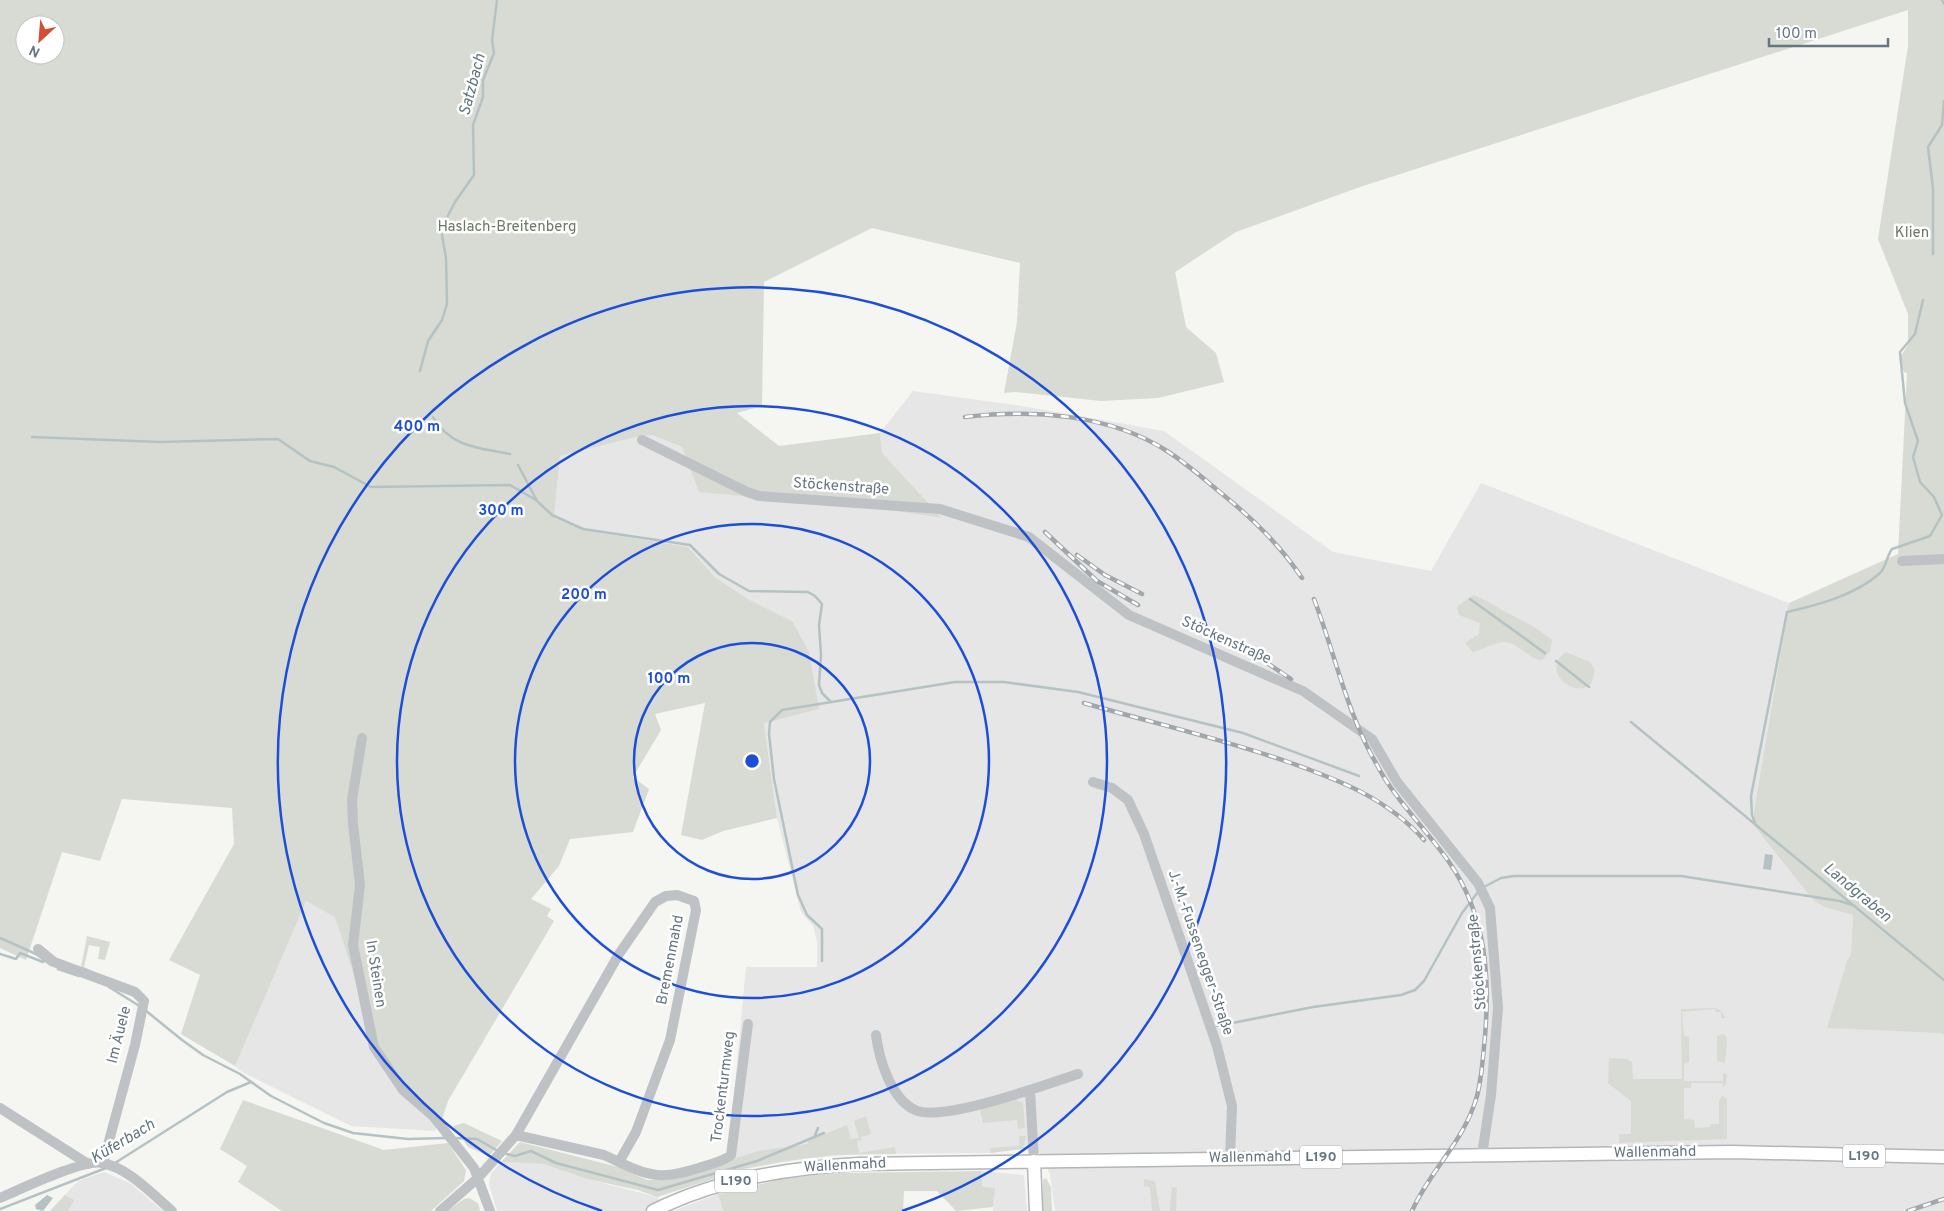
<svg xmlns="http://www.w3.org/2000/svg" width="1944" height="1211" font-family="Overpass,sans-serif">
	<style>
		.built { fill: #e5e6e5 }
		.green { fill: #d7dbd3; fill-rule: evenodd }
		.water { fill: #b5c2c4 }
		.lines { fill: none; stroke-linecap: round; stroke-linejoin: round }
		.stream { stroke: #b5c2c4; stroke-width: 2.5 }
		.major-casing { stroke: #b2b6b9; stroke-width: 15 }
		.minor { stroke: #bec2c5; stroke-width: 10 }
		.major { stroke: #fff; stroke-width: 12 }
		.rail-casing { stroke: #a0a6aa; stroke-width: 4.5 }
		.rail { stroke: #fff; stroke-width: 2.5; stroke-dasharray: 8; stroke-linecap: butt }
		.ring { fill: none; stroke: #1d4ed8; stroke-width: 2.5 }
		.labels { text-anchor: middle; dominant-baseline: central; stroke-width: 5; stroke-linejoin: round; paint-order: stroke }
		.shield { fill: #fff; stroke: #949fa6; stroke-width: 1 }
		.shield-label { font-size: 14px; font-weight: bold; fill: #667680 }
		.park-label { font-size: 15px; fill: #6a7865; stroke: #fff }
		.street-label { font-size: 15px; fill: #667680; stroke: #fff }
		.water-label { font-size: 16px; font-style: italic; fill: #62777d; stroke: #fff }
		.centre { fill: #1d4ed8; stroke: #fff; stroke-width: 2.5 }
		.ring-label { font-size: 15px; text-anchor: middle; font-weight: bold; fill: #1d4ed8; stroke: #fff; stroke-width: 5; stroke-linejoin: round; paint-order: stroke }
	</style>
	<rect width="100%" height="100%" fill="#f5f5f2"/>
	<path class="built" d="M913,391L1022,406L1164,431L1333,552L1431,571L1481,483L1789,603L1752,823L1827,908L1853,915L1852,954L1847,961L1944,1035V1211H1055L1050,1174L1040,1153L1023,1149L990,1153L853,1154L814,1158L758,1151L728,1161L746,967H817V941L813,926L801,912L777,818L764,723L792,621L748,599L715,577L688,547L583,530L554,518L560,456L647,433L682,447L866,507L941,518L882,453L880,433Z
		M305,901L335,916L379,1053L403,1087L442,1119L435,1131L351,1126L242,1072L235,1066Z
		M501,1162L544,1164L587,1179L657,1197L673,1211H497L489,1184L491,1174Z
		M981,1171L1024,1175L1027,1211H993L994,1188H981Z
		M104,1172L130,1183L163,1211H50L78,1181Z
		M718,1194L723,1211H674L683,1207Z"/>
	<path class="green" d="M0,0H1944V1035L1941,1033L1827,1028L1847,961L1851,954L1853,915L1827,908L1814,901L1752,823L1789,603L1898,554L1907,373L1904,372L1899,359L1908,345V314L1878,239L1908,46V10L1360,187L1236,232L1175,272L1186,327L1216,353L1224,382L1158,398L1101,401L1015,392L1004,393L1017,322L1020,263L872,228L764,282L762,406L737,413L779,446L880,433L882,453L942,518L866,507L699,492L682,447L652,435L635,437L560,456L554,518L583,530L688,547L715,577L748,599L792,621L809,652L819,709L764,723L777,818L723,831L702,840L681,835L705,703L655,714L661,730L633,777L649,789L633,832L570,839L559,866L531,899L551,909L547,916L554,921L448,1101L442,1119L403,1087L379,1053L335,917L306,901L235,1066L181,1034L200,975L169,960L234,844L232,808L122,799L100,861L62,852L26,960L0,948ZM25,25H55V55H25Z
		M1473,595C1485,599 1493,605 1504,611C1523,621 1535,626 1552,640L1550,651L1542,660C1527,659 1518,641 1503,642C1497,642 1481,650 1473,652L1465,643L1479,634L1480,623L1459,615L1457,607Z
		M1566,652L1590,662L1595,670C1594,673 1593,678 1592,682C1581,701 1537,673 1566,652Z
		M87,936L110,942L105,960L98,959L100,947L89,945L84,967L97,973L81,967Z
		M1715,1008L1720,1010L1726,1018H1721V1012H1716L1715,1009L1682,1012L1684,1036L1689,1037V1062L1684,1064V1081H1723V1073L1727,1075L1726,1084L1723,1087V1083H1691V1088H1684V1119L1694,1120L1695,1128L1710,1127L1711,1124H1719V1100L1722,1096L1725,1097L1727,1100V1139L1619,1143V1134H1631V1101L1608,1083L1609,1058L1627,1059L1632,1062L1633,1079H1682L1681,1009Z
		M1723,1034L1727,1037L1725,1063L1717,1061V1036Z
		M243,1100L384,1150L448,1143L466,1170L464,1181L431,1211H282L238,1182L247,1166L220,1149Z
		M1016,1100L1023,1103L1025,1128L1018,1129L1017,1120L983,1123L980,1110Z
		M866,1116L871,1134L861,1137L862,1140L857,1141L859,1153L895,1147L896,1154L832,1155L782,1162L744,1169L657,1197L638,1190L587,1179L544,1164L501,1162L520,1142L618,1167L647,1180L671,1179L758,1151L808,1144V1141L847,1125L851,1139L859,1138L854,1121Z
		M464,1123L502,1141L489,1156L468,1147L453,1126Z
		M1019,1136H1026L1023,1149L990,1153V1148L1019,1146Z
		M981,1171L982,1187L995,1188L993,1207L956,1211L937,1191H904L903,1211H723L718,1194L787,1178L838,1173Z
		M1046,1178L1051,1187L1052,1211H1043V1180Z
		M1144,1179L1155,1181L1160,1211H1152L1150,1187L1144,1186Z
		M1172,1187L1177,1188L1176,1211H1170V1208Z
		M65,1195L74,1200L68,1211H50Z
		M469,1198L478,1203L480,1211H447L464,1199Z"/>
	<path class="water" d="M1765,854L1773,855L1771,870L1763,869Z
		M47,1195L53,1198L43,1211L36,1209L35,1205Z"/>
	<g class="lines">
		<path class="stream" d="M1942,0L1944,4
			M1933,254V188L1928,147L1942,125L1944,101
			M420,371L428,341L442,320L447,304L446,258L441,229L455,202L474,175L473,125L483,97V80L494,53L492,40L497,0
			M433,417C450,447 479,448 510,454
			M32,437L160,442L278,439L310,461L334,467L371,487L510,485L536,500L552,515L583,529L690,545L719,574L749,591L808,592L815,596L822,604L819,625L821,655L819,685L822,693L830,701
			M518,465L536,499
			M1470,599L1545,653
			M1556,661L1589,687
			M1631,722L1944,980
			M1755,823L1752,815L1751,796L1787,612C1818,605 1856,595 1880,573C1887,566 1886,557 1892,549L1930,536L1942,515L1934,497L1920,482L1913,457L1918,441L1905,403L1900,352L1915,334L1923,300
			M1482,888L1501,878L1514,876H1681L1840,901L1855,906
			M0,938L36,954L51,965
			M0,954L16,959L20,953L43,962
			M822,961V929L807,915L798,895L774,779L769,734L770,722L782,710L955,682H1004L1078,692L1243,733L1359,776
			M58,969L79,976
			M109,987L141,1007
			M145,1010L182,1040L203,1055L240,1074L271,1096L324,1123L353,1133L408,1139L446,1138
			M1217,1026L1313,1007L1401,995L1415,990L1424,981L1462,913L1478,892
			M815,1135L818,1128
			M454,1138L477,1139L498,1151
			M503,1153L515,1156L531,1151L556,1163L658,1190L757,1161L824,1133
			M115,1163L227,1092L251,1082
			M0,1209L106,1168"/>
		<g class="major-casing">
			<path id="major" d="M1034,1161L1036,1211
				M653,1211C717,1179 788,1168 859,1164L1732,1152L1944,1157"/>
		</g>
		<path class="minor" d="M642,440L747,492L759,496L940,509L1029,537L1129,615L1303,691L1372,739L1397,782L1478,883L1490,908L1498,1008L1491,1095L1482,1155
			M1902,561L1944,559
			M362,738L352,800L353,824L360,885L353,945L374,1047L403,1090L433,1116L474,1168L490,1211
			M1093,782L1112,788L1128,800L1144,834L1217,1046L1232,1106L1230,1158
			M38,949L54,962L135,992L144,1001L135,1045L103,1163
			M876,1035C879,1059 891,1099 915,1110C942,1123 1047,1084 1078,1074
			M1030,1090L1034,1161
			M0,1108L88,1164
			M619,1162C655,1180 668,1178 705,1166C714,1163 724,1161 731,1155L748,1024
			M0,1198C21,1189 83,1159 102,1163C129,1168 152,1194 172,1211
			M440,1211L478,1178L516,1135L619,954L655,902L666,896L677,895L694,901L696,910L670,1040L636,1132L619,1162L604,1155L516,1135"/>
		<use href="#major" class="major"/>
		<g class="rail-casing">
			<path id="rail" d="M965,417C1031,409 1110,414 1167,451C1186,463 1204,479 1221,493C1253,519 1279,544 1302,578
				M1045,532L1097,581L1138,605
				M1077,555L1105,575L1142,594
				M1314,599C1335,654 1347,714 1377,765C1396,801 1426,829 1449,862C1486,915 1490,975 1485,1036C1483,1056 1482,1077 1477,1096C1464,1142 1430,1170 1412,1211
				M1240,645L1291,679
				M1084,703C1153,723 1223,739 1291,763C1341,781 1388,799 1424,840
				M1908,1211L1944,1199"/>
		</g>
		<use href="#rail" class="rail"/>
	</g>
	<g class="ring">
		<circle cx="752" cy="761" r="118"/>
		<circle cx="752" cy="761" r="237"/>
		<circle cx="752" cy="761" r="355"/>
		<path d="M602 1211A474 474 0 1 1 902 1211"/>
	</g>
	<g class="labels">
		<g class="shield">
			<rect x="1843" y="1144.5" width="42" height="23" rx="4"/>
			<rect x="1300" y="1145.5" width="42" height="23" rx="4"/>
			<rect x="715" y="1169.5" width="42" height="23" rx="4"/>
		</g>
		<g class="shield-label">
			<text x="1864" y="1156">L190</text>
			<text x="1321" y="1157">L190</text>
			<text x="736" y="1181">L190</text>
		</g>
		<g class="park-label">
			<text x="507" y="227">Haslach-Breitenberg</text>
			<text x="1912" y="233">Klien</text>
		</g>
		<g class="street-label">
			<text transform="translate(841 487) rotate(4)">Stöckenstraße</text>
			<text transform="translate(1226 641) rotate(24)">Stöckenstraße</text>
			<text transform="translate(1200 953) rotate(71)">J.-M.-Fussenegger-Straße</text>
			<text transform="translate(671 960) rotate(-79)">Bremenmahd</text>
			<text transform="translate(1478 962) rotate(-95)">Stöckenstraße</text>
			<text transform="translate(375 974) rotate(81)">In Steinen</text>
			<text transform="translate(120 1035) rotate(-76)">Im Äuele</text>
			<text transform="translate(724 1087) rotate(-83)">Trockenturmweg</text>
			<text transform="translate(1655 1153) rotate(-1)">Wallenmahd</text>
			<text transform="translate(1250 1158) rotate(-1)">Wallenmahd</text>
			<text transform="translate(845 1166) rotate(-3)">Wallenmahd</text>
		</g>
		<g class="water-label">
			<text transform="translate(473 85) rotate(-75)">Satzbach</text>
			<text transform="translate(1857 893) rotate(40)">Landgraben</text>
			<text transform="translate(123 1142) rotate(-31)">Küferbach</text>
		</g>
	</g>
	<circle cx="752" cy="761" r="8" class="centre"/>
	<g class="ring-label">
		<text x="417" y="431">400 m</text>
		<text x="501" y="515">300 m</text>
		<text x="584" y="599">200 m</text>
		<text x="669" y="683">100 m</text>
	</g>
	<g transform="translate(40 40) rotate(206)"><circle r="24" fill="#ffffff" stroke="#c2c8cc"/>
	<path d="M0-4L9 19L0 12L-9 19Z" fill="#d44e33"/>
	<text y="-8" font-size="14" font-weight="bold" text-anchor="middle" fill="#667680">N</text>
	</g>
	<path d="M1769 38v8h119v-8" fill="none" stroke="#667680" stroke-width="2.5"/>
	<text x="1776" y="38" font-size="15" fill="#667680" stroke="#ffffff" stroke-width="4" paint-order="stroke">100 m</text>
</svg>
